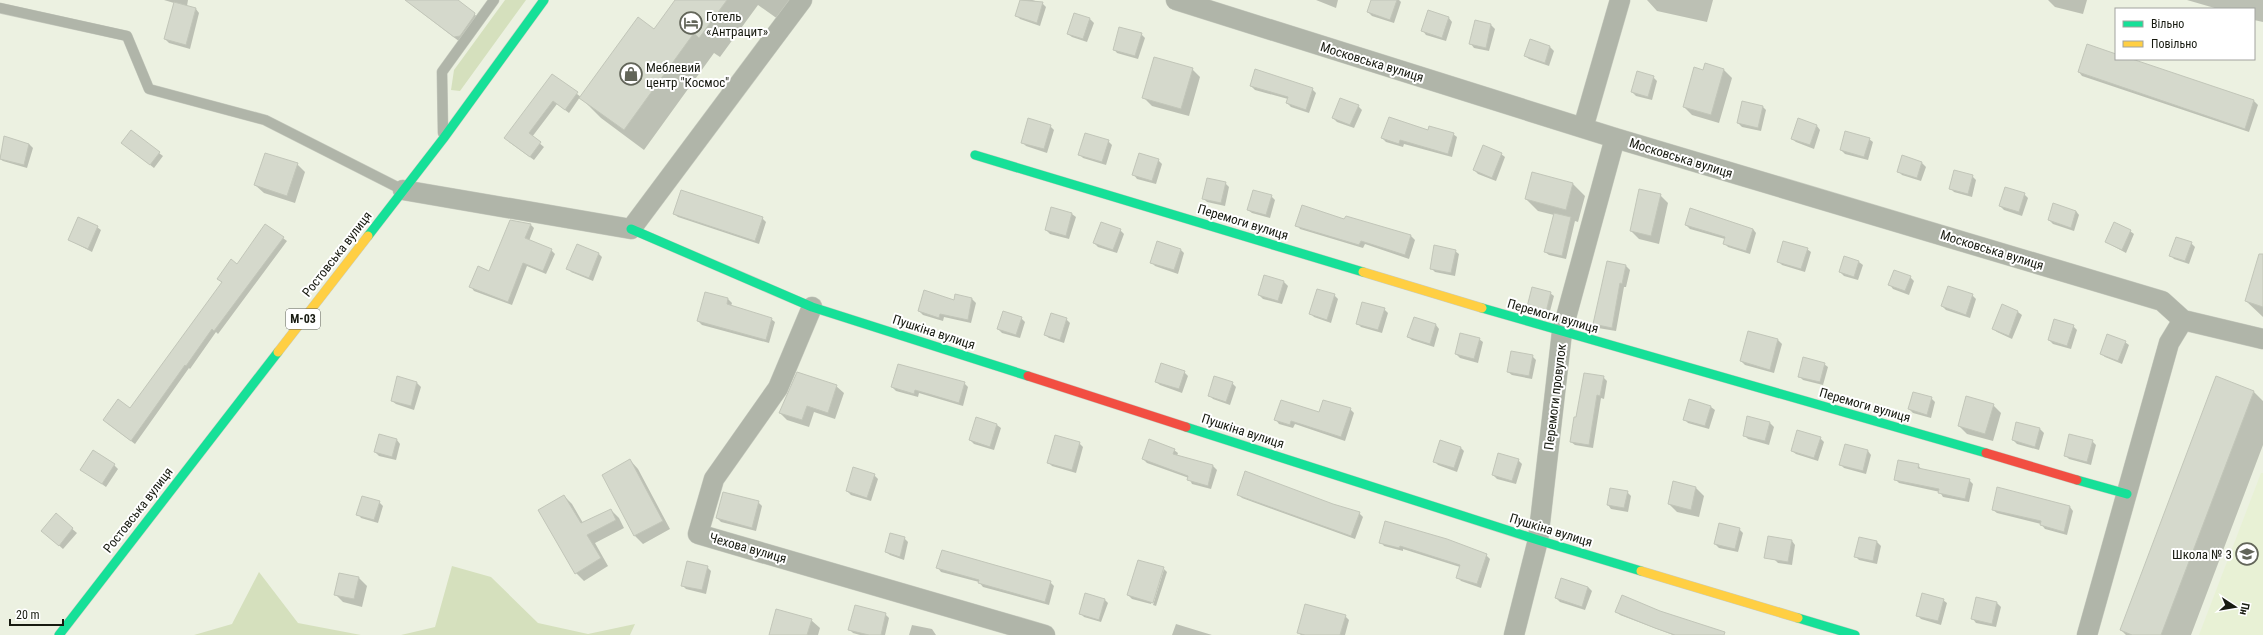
<svg xmlns="http://www.w3.org/2000/svg" width="2263" height="635" font-family="'Roboto Condensed',sans-serif">
	<style>
		.built { fill: #e8f1d5 }
		.green { fill: #d5e0bd }
		.shadow { fill: #0003 }
		.building { fill: #d5d9cc; stroke: #c2c6b9 }
		.lines { fill: none; stroke-linecap: round; stroke-linejoin: round }
		.lane-casing { stroke: #c9cdc1; stroke-width: 11 }
		.street-casing { stroke: #c9cdc1; stroke-width: 21 }
		.fast-casing { stroke: #c9cdc1; stroke-width: 10 }
		.slow-casing { stroke: #c9cdc1; stroke-width: 10 }
		.jam-casing { stroke: #c9cdc1; stroke-width: 10 }
		.lane { stroke: #b0b5a9; stroke-width: 10 }
		.street { stroke: #b0b5a9; stroke-width: 20 }
		.fast { stroke: #16e098; stroke-width: 9 }
		.slow { stroke: #ffcf43; stroke-width: 9 }
		.jam { stroke: #f24e42; stroke-width: 9 }
		.labels { text-anchor: middle; dominant-baseline: central; stroke-width: 4; stroke-linejoin: round; paint-order: stroke }
		.shield { fill: #fff; stroke: #5d5f58; stroke-width: 1 }
		.shield-label { font-size: 12px; font-weight: bold; fill: #171a10 }
		.poi-label { font-size: 13px; fill: #171a10; stroke: #fff; text-anchor: start }
		.street-label { font-size: 13px; fill: #171a10; stroke: #fff }
	</style>
	<rect width="100%" height="100%" fill="#ecf1e1"/>
	<path class="built" d="M2261,473H2263V635H2199Z"/>
	<path class="green" d="M505,0H526L460,91L451,90L454,70Z
		M452,566L491,577L538,623L588,634L635,624L630,635H401L435,627Z
		M259,572L298,623L361,635H194L232,624Z"/>
	<path class="shadow" d="M164,0H188L187,6L196,9L199,13L190,49L169,43L165,39L174,3Z
		M408,0H456L479,18L460,42L413,6Z
		M677,0H798L782,22L758,5L720,57L714,53L644,150L601,118L580,97L569,113L557,104L532,137L544,147L534,160L509,142L552,75L581,97L654,31Z
		M1021,0H1032L1042,3L1046,7L1040,26L1020,19L1016,15Z
		M1316,0H1338L1336,8Z
		M1372,0H1399L1401,2L1394,23L1372,16L1368,12Z
		M1647,0H1713L1707,22L1657,11Z
		M2048,0H2087L2083,14L2055,7Z
		M2187,0H2263V22L2254,20V9H2218Z
		M1074,14L1090,19L1094,23L1087,42L1072,37L1068,34Z
		M1449,18L1452,22L1446,41L1426,35L1423,31Z
		M1476,22L1491,25L1495,29L1489,51L1474,48L1471,44Z
		M1141,34L1145,38L1138,59L1117,53L1114,49Z
		M1530,40L1550,47L1554,51L1549,66L1529,59L1525,56Z
		M2116,55V59H2129L2254,101L2258,105L2249,132L2082,76L2079,72Z
		M1192,69L1200,77L1189,116L1152,106L1144,98Z
		M1724,70L1732,78L1719,123L1692,115L1684,107L1704,71Z
		M1653,77L1657,81L1652,100L1636,96L1632,92Z
		M1251,86L1312,89L1316,93L1309,113L1291,107L1287,103L1288,99L1255,90Z
		M1358,106L1362,110L1354,128L1337,122L1333,118Z
		M1762,106L1766,110L1761,131L1742,127L1738,123Z
		M1050,126L1054,130L1047,153L1026,146L1022,142Z
		M1817,126L1820,130L1814,149L1796,142L1792,139Z
		M1428,131L1453,134L1457,137L1452,157L1404,144L1403,147L1386,142L1382,138Z
		M4,138L29,144L33,148L27,168L3,161L0,159Z
		M1869,139L1873,142L1868,160L1845,154L1841,150Z
		M1108,141L1112,145L1106,165L1083,158L1079,154Z
		M126,146L159,153L163,156L154,168Z
		M1501,154L1505,157L1496,181L1478,174L1474,170Z
		M1903,157L1922,163L1926,167L1921,181L1902,175L1898,171Z
		M1158,160L1162,164L1156,184L1137,179L1134,175Z
		M297,164L305,172L295,203L264,193L255,185Z
		M1533,173L1573,184L1585,196L1578,222L1575,221L1566,259L1549,255L1545,252L1554,215L1538,211L1526,199Z
		M1972,176L1976,180L1972,197L1954,192L1950,188Z
		M1225,183L1229,187L1225,206L1207,202L1203,198Z
		M2024,194L2028,198L2022,216L2004,210L2000,206Z
		M1660,195L1668,203L1659,244L1639,239L1631,231Z
		M1271,196L1275,200L1270,218L1252,213L1248,210Z
		M1052,208L1072,214L1076,217L1069,239L1050,234L1046,230Z
		M2076,211L2079,215L2074,231L2053,224L2049,220Z
		M674,214L762,218L766,222L759,244L678,217Z
		M1345,220L1388,229L1411,236L1415,240L1409,259L1365,244L1363,248L1300,229L1297,225Z
		M530,224L534,228L529,241L551,250L555,254L546,274L527,266L512,305L474,291L471,287L489,272Z
		M1686,225L1753,229L1756,233L1750,254L1728,247L1724,243L1725,239L1690,229Z
		M97,227L101,230L92,252L69,240Z
		M1120,230L1124,234L1117,253L1098,247L1094,243Z
		M2130,231L2134,234L2126,253L2106,242Z
		M283,238L287,241L218,334L216,332L190,369L189,368L135,444L108,424L104,420L130,410L223,283L218,279Z
		M2191,243L2195,247L2189,264L2174,259L2170,255Z
		M1807,249L1811,252L1805,272L1782,265L1778,261Z
		M1181,250L1184,253L1178,274L1155,266L1151,262Z
		M1455,251L1459,254L1455,276L1435,272L1431,268Z
		M598,253L602,257L593,281L571,272L568,268Z
		M1608,262L1626,266L1630,270L1626,287H1624L1616,331L1598,328L1594,324Z
		M1859,262L1863,265L1858,280L1844,276L1840,272Z
		M2263,264V317L2246,301Z
		M1910,277L1914,281L1909,295L1893,289L1890,285Z
		M1284,282L1288,286L1282,304L1263,299L1259,295Z
		M1550,293L1554,296L1549,315L1532,310L1528,307Z
		M1334,295L1338,299L1331,323L1314,317L1310,313Z
		M1972,295L1976,299L1970,318L1946,310L1942,306Z
		M956,296L972,299L976,303L971,323L944,317L943,321L923,315L919,311L955,301Z
		M728,299L732,303L731,306L771,319L775,322L769,343L702,325L698,321Z
		M2002,305L2018,312L2022,315L2012,339L1997,332L1993,329Z
		M1384,309L1388,313L1382,333L1361,327L1357,323Z
		M1021,318L1025,322L1020,338L1002,333L998,329Z
		M1066,319L1070,323L1064,343L1049,338L1045,335Z
		M1436,325L1439,329L1434,347L1412,340L1408,337Z
		M2073,326L2077,330L2071,349L2053,344L2049,340Z
		M1748,333L1778,340L1782,344L1774,373L1745,365L1741,361Z
		M1479,339L1483,342L1478,363L1460,358L1456,354Z
		M2125,342L2129,345L2122,364L2105,357L2101,354Z
		M1532,356L1536,360L1532,379L1512,375L1508,372Z
		M1824,364L1828,367L1823,385L1803,380L1799,376Z
		M1184,372L1188,376L1182,393L1160,385L1156,382Z
		M1603,377L1607,381L1604,399L1601,398L1593,448L1575,445L1571,442L1577,418Z
		M398,378L417,383L421,387L414,410L396,404L392,401Z
		M964,383L968,387L963,406L919,393L918,397L896,391L892,387Z
		M1232,383L1236,387L1230,405L1213,399L1209,395Z
		M836,386L844,393L835,419L814,412L809,427L787,420L780,413Z
		M2254,392L2263,401V445L2191,635H2126L2121,630Z
		M1931,398L1935,402L1931,418L1913,413L1909,409Z
		M1993,405L2001,413L1993,441L1967,434L1959,426Z
		M1711,407L1715,410L1709,429L1688,423L1684,419Z
		M1350,409L1354,413L1345,441L1295,424L1293,428L1279,424L1276,420Z
		M1770,423L1774,427L1769,445L1748,439L1744,435Z
		M2017,423L2040,429L2044,433L2039,450L2017,444L2013,440Z
		M997,425L1001,428L994,450L974,444L970,440Z
		M1820,438L1824,442L1818,461L1796,454L1792,451Z
		M397,440L400,444L396,460L379,456L375,452Z
		M2092,441L2096,445L2091,465L2069,459L2065,455Z
		M1079,443L1083,447L1076,473L1052,466L1048,462Z
		M1460,447L1464,451L1457,472L1438,465L1434,461Z
		M1174,450L1178,453L1177,456L1213,466L1217,470L1211,489L1192,484L1189,478L1147,463L1143,459Z
		M1868,451L1871,455L1866,474L1844,468L1840,464Z
		M630,460L638,469L670,529L643,544L635,536L603,475Z
		M1518,460L1522,464L1516,484L1497,479L1493,475Z
		M114,465L118,469L106,487L82,470Z
		M1918,465L1922,470L1969,480L1973,484L1969,502L1943,497L1940,492L1899,483L1895,479Z
		M874,475L878,479L871,501L851,495L847,491Z
		M1696,488L1704,496L1699,517L1677,512L1669,504Z
		M1627,492L1631,496L1628,512L1611,509L1608,505Z
		M1238,494L1359,513L1363,517L1355,539L1242,498Z
		M564,496L572,504L583,523L611,510L619,518L624,528L595,543L608,566L584,581L576,573Z
		M379,502L383,506L378,523L361,518L358,514Z
		M758,502L762,506L756,531L721,522L717,518Z
		M2070,507L2073,511L2067,535L2045,529L2041,524L1997,513L1993,510Z
		M56,515L77,533L63,549L46,534Z
		M1739,529L1743,533L1738,552L1719,548L1715,544Z
		M904,538L908,542L904,560L890,555L886,552Z
		M1859,538L1877,542L1881,546L1877,564L1859,560L1855,556Z
		M1792,541L1795,545L1792,565L1778,563L1774,559Z
		M1381,542L1486,555L1490,559L1481,588L1461,581L1457,577L1460,567L1403,549V551L1384,546Z
		M707,567L711,571L706,594L686,589L682,585Z
		M938,568L1050,582L1054,586L1049,605L983,587L979,582L941,572Z
		M1163,568L1151,604L1132,599L1128,595Z
		M1164,569L1167,572L1156,606L1153,605Z
		M359,578L367,586L362,607L343,602L335,594Z
		M1588,587L1592,591L1585,610L1560,602L1556,598Z
		M1977,598L1997,603L2001,607L1996,627L1976,623L1973,619Z
		M1104,599L1108,603L1101,622L1084,617L1080,613Z
		M1943,600L1947,603L1941,625L1921,619L1917,615Z
		M1616,611L1660,612L1725,635H1673L1620,615Z
		M885,614L889,618L885,635H860L853,633L849,629Z
		M1345,616L1349,620L1345,635H1301L1298,632Z
		M811,620L820,628L818,635H770Z
		M1176,624L1212,635H1172Z
		M912,625L932,629L936,635H909Z"/>
	<path class="building" d="M405,0H458L475,13L474,16L460,36L454,37Z
		M675,0H727L699,38L694,33L624,130L579,98L638,17L654,29Z
		M1020,0L1043,2L1037,23L1015,16Z
		M1371,0H1397L1390,20L1367,12Z
		M174,2L196,8L186,45L164,39Z
		M1428,10L1449,17L1442,38L1421,31Z
		M1074,13L1090,18L1083,39L1067,34Z
		M1475,20L1491,24L1486,48L1469,44Z
		M1119,27L1142,33L1135,56L1113,50Z
		M1530,39L1550,46L1545,63L1524,56Z
		M2087,44L2116,54V59H2132L2254,100L2245,129L2078,72Z
		M1154,57L1193,68L1181,109L1142,98Z
		M1705,63L1724,69L1711,115L1683,107L1694,67L1703,70Z
		M1255,69L1313,88L1306,110L1286,103L1288,97L1250,86Z
		M1637,71L1654,76L1648,97L1631,92Z
		M552,74L578,92L565,110L553,101L529,133L541,142L530,157L504,138Z
		M1340,98L1359,105L1350,125L1332,118Z
		M1742,101L1763,106L1758,128L1737,123Z
		M1389,117L1428,130L1429,126L1454,133L1448,154L1400,140L1399,144L1381,138Z
		M1028,118L1051,125L1044,149L1021,143Z
		M1798,118L1817,125L1810,145L1791,139Z
		M131,130L160,152L150,165L121,143Z
		M1845,131L1870,138L1864,157L1840,150Z
		M1085,133L1109,140L1102,162L1078,155Z
		M4,136L29,144L24,165L0,159Z
		M1483,145L1502,153L1492,178L1473,170Z
		M265,153L298,163L287,196L254,185Z
		M1139,153L1159,159L1152,181L1132,175Z
		M1902,155L1922,162L1917,178L1897,172Z
		M1954,170L1973,175L1968,194L1949,189Z
		M1532,172L1573,183L1566,210L1525,199Z
		M1207,178L1226,182L1221,203L1202,199Z
		M2005,187L2025,193L2019,212L1999,206Z
		M1639,189L1661,194L1651,236L1630,231Z
		M681,190L763,217L755,241L673,214Z
		M1253,190L1272,195L1266,215L1247,210Z
		M2053,203L2076,211L2071,228L2048,220Z
		M1302,205L1344,219L1346,216L1411,235L1405,255L1361,241L1359,245L1295,226Z
		M1051,207L1072,213L1066,236L1045,230Z
		M1690,208L1753,229L1746,251L1723,244L1725,237L1685,225Z
		M1554,213L1571,217L1562,256L1544,252Z
		M78,217L98,226L88,249L68,240Z
		M510,220L531,224L525,238L552,249L543,271L523,263L508,302L469,287L478,266L489,271Z
		M1101,222L1121,229L1113,250L1093,243Z
		M2114,222L2131,230L2122,250L2105,242Z
		M265,224L284,237L214,331L212,329L186,366L185,365L131,441L103,420L118,399L130,408L222,282L217,279L231,259L237,264Z
		M2176,237L2192,242L2185,261L2169,256Z
		M1157,241L1181,249L1174,270L1150,263Z
		M1783,241L1808,248L1801,269L1777,262Z
		M577,244L599,253L589,278L566,269Z
		M1434,245L1456,250L1451,273L1430,269Z
		M2259,254H2263V307L2245,301Z
		M1844,256L1859,261L1854,277L1839,272Z
		M1607,261L1626,265L1622,284L1620,283L1612,328L1593,324Z
		M1894,270L1911,276L1905,291L1888,285Z
		M1264,275L1284,281L1278,301L1258,295Z
		M1948,286L1973,294L1966,315L1941,306Z
		M1532,287L1551,292L1546,312L1527,307Z
		M1317,289L1335,294L1327,320L1309,314Z
		M924,290L954,300L955,294L972,298L968,320L940,314L939,318L918,311Z
		M705,292L728,298L727,304L772,318L766,340L697,321Z
		M1362,302L1385,308L1378,330L1356,324Z
		M2002,304L2018,311L2009,336L1992,329Z
		M1003,311L1022,317L1016,335L997,329Z
		M1051,313L1067,318L1060,340L1044,335Z
		M1414,317L1436,324L1430,344L1407,337Z
		M2054,319L2074,325L2067,346L2048,340Z
		M1748,331L1778,339L1770,370L1740,361Z
		M1460,333L1480,338L1474,359L1455,354Z
		M2107,334L2126,341L2118,361L2100,354Z
		M1511,351L1533,355L1529,376L1507,372Z
		M1803,357L1825,363L1820,382L1798,377Z
		M1161,363L1185,371L1179,389L1155,382Z
		M898,364L965,382L959,403L915,390L914,394L891,387Z
		M797,372L837,385L828,413L807,406L802,420L779,413Z
		M1584,373L1604,376L1600,396L1597,395L1589,445L1570,442L1574,417H1576Z
		M397,376L417,382L411,406L391,401Z
		M1214,376L1233,382L1226,402L1208,396Z
		M2216,376L2254,391L2161,635H2132L2120,630Z
		M1913,392L1932,397L1927,415L1908,409Z
		M1966,396L1994,404L1985,434L1958,426Z
		M1689,399L1711,406L1705,426L1683,420Z
		M1281,400L1319,412L1323,400L1351,408L1341,437L1291,421L1290,425L1274,420Z
		M1747,416L1770,422L1765,441L1743,436Z
		M976,417L997,424L990,447L969,440Z
		M2016,422L2040,428L2035,447L2012,440Z
		M1797,430L1821,437L1814,458L1791,451Z
		M379,434L397,439L392,457L374,452Z
		M2069,434L2093,440L2087,462L2064,456Z
		M1055,435L1080,442L1072,470L1047,463Z
		M1149,439L1175,449L1173,454L1213,465L1208,486L1187,480L1188,476L1142,459Z
		M1440,440L1461,447L1454,468L1433,462Z
		M1845,444L1868,450L1863,471L1839,465Z
		M93,450L115,464L102,484L80,470Z
		M1498,453L1519,459L1512,481L1492,475Z
		M630,459L663,521L634,536L602,475Z
		M1898,460L1919,464L1918,468L1970,479L1965,499L1938,493L1939,489L1894,480Z
		M853,467L875,474L867,498L846,491Z
		M1245,471L1333,504L1360,512L1351,536L1237,495Z
		M1673,481L1696,487L1691,510L1668,504Z
		M1997,487L2070,506L2064,532L2040,525L2041,521L1992,510Z
		M1610,488L1628,491L1624,508L1607,505Z
		M723,492L759,501L752,528L716,518Z
		M564,495L581,523L611,509L616,520L587,535L601,558L575,574L538,510Z
		M362,496L380,501L374,520L356,515Z
		M56,513L73,528L59,546L41,531Z
		M1385,521L1447,539L1487,554L1477,584L1456,578L1460,565L1400,546L1399,548L1379,543Z
		M1719,523L1740,528L1735,549L1714,544Z
		M890,533L905,537L900,557L885,552Z
		M1768,536L1792,540L1788,562L1764,558Z
		M1859,537L1877,541L1873,561L1854,557Z
		M942,550L1051,581L1045,602L978,583L979,580L936,568Z
		M1138,560L1164,567L1153,603L1127,595Z
		M687,561L708,566L702,590L681,586Z
		M339,573L359,577L354,599L334,595Z
		M1561,578L1588,587L1582,607L1555,598Z
		M1085,593L1105,599L1099,620L1079,614Z
		M1922,593L1944,599L1938,621L1916,616Z
		M1622,595L1660,611L1725,632L1724,635H1675L1655,628L1615,612Z
		M1976,597L1997,602L1992,624L1971,619Z
		M1305,604L1346,615L1340,635H1305L1297,633Z
		M855,605L886,613L881,635H869L848,630Z
		M776,609L812,619L807,635H769Z"/>
	<g class="lines">
		<g class="lane-casing">
			<path id="lane" d="M0,8L127,36L149,89L265,120L403,190
				M443,133L442,72L494,0"/>
		</g>
		<g class="street-casing">
			<path id="street" d="M1176,0L1615,138L2162,301L2183,320
				M1583,128L1620,0
				M403,190L631,229L802,0
				M812,307L778,388L714,479L698,534L1045,635
				M1514,635L1538,540L1562,332L1615,138
				M2087,635L2169,343L2183,320L2263,339"/>
		</g>
		<g class="fast-casing">
			<path id="fast" d="M975,155L1363,272
				M631,229L812,307L1028,376
				M368,236L443,139L544,0
				M1482,308L1986,453
				M1186,427L1538,540L1641,571
				M2077,480L2127,494
				M1798,618L1855,635
				M59,635L278,352"/>
		</g>
		<g class="slow-casing">
			<path id="slow" d="M1363,272L1482,308
				M278,352L368,236
				M1641,571L1798,618"/>
		</g>
		<g class="jam-casing">
			<path id="jam" d="M1028,376L1186,427
				M1986,453L2077,480"/>
		</g>
		<use href="#lane" class="lane"/>
		<use href="#street" class="street"/>
		<use href="#fast" class="fast"/>
		<use href="#slow" class="slow"/>
		<use href="#jam" class="jam"/>
	</g>
	<defs>
		<g id="hotel-ring" transform="scale(1.15)"><circle r="9.5" fill="#fff" stroke="#626559" stroke-width="1.5"/><path d="M-6-4.5h1.5V1H6V5H4.5V3h-9V5H-6ZM-4 0a1.8 1.8 0 1 1 3.6 0ZM.5 0V-2.5h3Q6-2.5 6 0Z" fill="#626559"/></g>
		<g id="shop-ring" transform="scale(1.15)"><circle r="9.5" fill="#fff" stroke="#626559" stroke-width="1.5"/><path d="M-5-2.5h2.3a2.7 3.5 0 0 1 5.4 0H5L5.5 6h-11ZM-1.5-2.5h3a1.5 2.3 0 0 0-3 0Z" fill="#626559"/></g>
		<g id="school-ring" transform="scale(1.15)"><circle r="9.5" fill="#fff" stroke="#626559" stroke-width="1.5"/><path d="M0-5L7-2L0 1L-7-2ZM-4 1L0 2.5L4 1V4Q0 6-4 4Z" fill="#626559"/></g>
	</defs>
	<g fill-rule="evenodd">
		<use href="#hotel-ring" x="691" y="23"/>
		<use href="#shop-ring" x="631" y="74"/>
		<use href="#school-ring" x="2247" y="554"/>
	</g>
	<g class="labels">
		<rect class="shield" x="286" y="309" width="34" height="20" rx="3"/>
		<g class="shield-label">
			<text x="303" y="319">М-03</text>
		</g>
		<g class="poi-label">
			<text x="706" y="16">Готель<tspan x="706" dy="15">«Антрацит»</tspan></text>
			<text x="646" y="67">Меблевий<tspan x="646" dy="15">центр "Космос"</tspan></text>
			<text x="2232" y="554" text-anchor="end">Школа № 3</text>
		</g>
		<g class="street-label">
			<text transform="translate(1372 62) rotate(17)">Московська вулиця</text>
			<text transform="translate(1681 158) rotate(17)">Московська вулиця</text>
			<text transform="translate(1243 222) rotate(17)">Перемоги вулиця</text>
			<text transform="translate(1992 250) rotate(17)">Московська вулиця</text>
			<text transform="translate(337 254) rotate(-52)">Ростовська вулиця</text>
			<text transform="translate(1553 316) rotate(16)">Перемоги вулиця</text>
			<text transform="translate(934 332) rotate(18)">Пушкіна вулиця</text>
			<text transform="translate(1555 397) rotate(-83)">Перемоги провулок</text>
			<text transform="translate(1865 405) rotate(16)">Перемоги вулиця</text>
			<text transform="translate(1243 431) rotate(18)">Пушкіна вулиця</text>
			<text transform="translate(138 510) rotate(-52)">Ростовська вулиця</text>
			<text transform="translate(1551 530) rotate(17)">Пушкіна вулиця</text>
			<text transform="translate(748 548) rotate(16)">Чехова вулиця</text>
		</g>
	</g>
	<rect x="2115" y="8" width="140" height="52" fill="#ffffff" stroke="#a2a39f"/>
	<rect x="2123" y="21" width="20" height="6" fill="#16e098" stroke="#a2a39f"/>
	<text x="2151" y="28" font-size="12" fill="#171a10">Вільно</text>
	<rect x="2123" y="41" width="20" height="6" fill="#ffcf43" stroke="#a2a39f"/>
	<text x="2151" y="48" font-size="12" fill="#171a10">Повільно</text>
	<g transform="translate(2235 607) rotate(102)" stroke="#ffffff" stroke-width="3" paint-order="stroke">
	<path d="M0-3L7 15L0 10L-7 15Z" fill="#171a10"/>
	<text y="-6" font-size="11" font-weight="bold" text-anchor="middle" fill="#171a10">Пн</text>
	</g>
	<path d="M10 619v6h53v-6" fill="none" stroke="#171a10" stroke-width="2"/>
	<text x="16" y="619" font-size="12" fill="#171a10" stroke="#ffffff" stroke-width="3" paint-order="stroke">20 m</text>
</svg>
